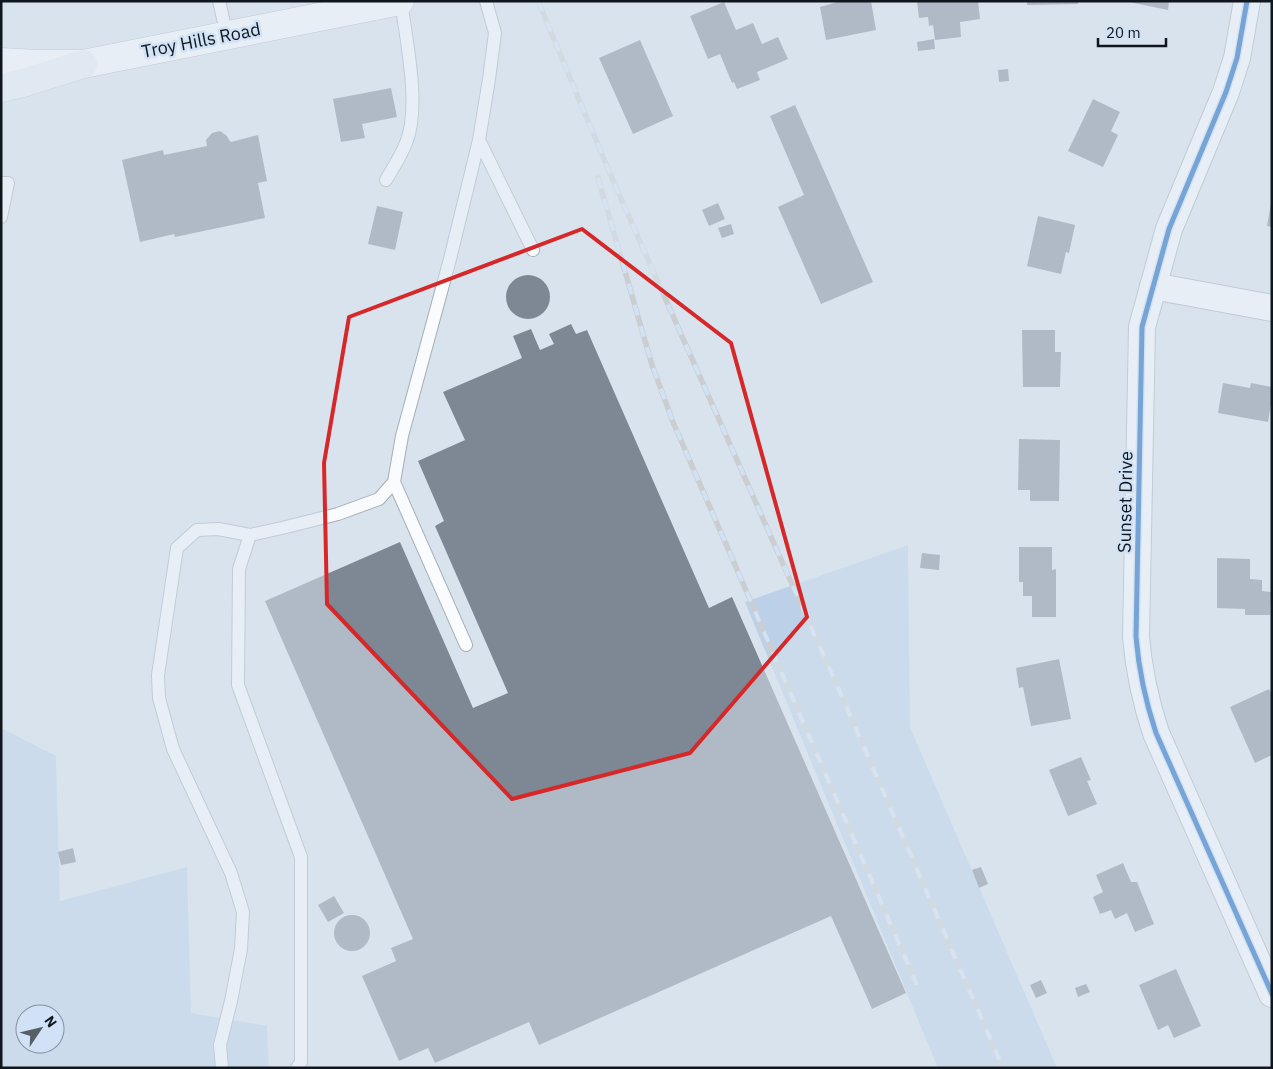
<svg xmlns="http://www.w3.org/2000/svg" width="1273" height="1069" font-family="'IBM Plex Sans',sans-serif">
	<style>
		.green { fill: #bcd1e8; fill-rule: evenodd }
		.building { fill: #7d8894 }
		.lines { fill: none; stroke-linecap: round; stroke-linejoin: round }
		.service-casing { stroke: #a6adb5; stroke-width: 14 }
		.minor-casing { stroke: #a6adb5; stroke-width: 28 }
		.secondary-casing { stroke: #a6adb5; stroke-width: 29 }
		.primary-casing { stroke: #bdc2c7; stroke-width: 29 }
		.service { stroke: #f9fbfc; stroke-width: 12 }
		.minor { stroke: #f9fbfc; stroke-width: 26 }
		.secondary { stroke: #f9fbfc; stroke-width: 28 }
		.primary { stroke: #e8eef4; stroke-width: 28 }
		.rail-casing { stroke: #cbced1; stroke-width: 5.5 }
		.rail { stroke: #d1e2f6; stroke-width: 4; stroke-dasharray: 11; stroke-linecap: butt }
		.cycleway-casing { stroke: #d1e2f6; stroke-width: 8 }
		.cycleway { stroke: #0057b8; stroke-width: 5 }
		.marked { fill: none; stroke: #d62828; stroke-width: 4; stroke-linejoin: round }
		.labels { text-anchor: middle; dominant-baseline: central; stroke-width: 5; stroke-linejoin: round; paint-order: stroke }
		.street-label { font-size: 18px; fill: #10161d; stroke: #d1e2f6 }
	</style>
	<rect width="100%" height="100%" fill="#d9e3ee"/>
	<path class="green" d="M908,545L910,727L1057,1068H938L745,602Z
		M1,728L56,756L60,901L187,867L191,1013L267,1026L269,1068H1ZM25,1014H55V1044H25Z"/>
	<path class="building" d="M841,1H871L876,30L826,40L820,7Z
		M917,1H978L980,19L960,22L961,37L935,40L933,25L929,26L928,17L919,18Z
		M1027,1H1078V4L1027,5Z
		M1124,1H1169L1168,10Z
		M724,2L736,30L753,23L762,44L778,37L788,59L757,72L760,80L737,89L734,82L732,83L720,54L708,59L690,16Z
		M934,39L935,49L918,51L917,42Z
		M640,40L673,116L633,134L599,58Z
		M1008,69L1009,81L999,82L998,70Z
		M391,88L397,117L362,124L365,138L341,142L333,99Z
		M1093,99L1120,112L1111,131L1118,135L1103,167L1068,151Z
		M795,105L873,282L821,304L778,207L804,195L770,116Z
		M220,131L227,136L229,140L231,142L258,135L267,181L258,183L265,218L175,237L174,234L140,242L122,160L163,150L164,155L207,146L206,140L212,133Z
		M718,203L725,219L709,226L702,210Z
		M1271,203L1272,204V227L1267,226Z
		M377,206L403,212L395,250L368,244Z
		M1038,216L1075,225L1069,253L1066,252L1061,274L1027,266Z
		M731,224L734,234L722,238L718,228Z
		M506 297a22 22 0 1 1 44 0a22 22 0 1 1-44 0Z
		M571,324L576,334L587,330L709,608L732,597L906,993L872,1009L831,916L539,1045L529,1022L435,1063L428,1048L399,1061L362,976L396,961L391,948L413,939L265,601L400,542L473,708L508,693L435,526L444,521L418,461L465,440L443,392L522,358L513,336L531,329L540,350L554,344L549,334Z
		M1022,330H1055V352H1061L1060,387H1023Z
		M1223,383L1250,388L1251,383L1272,387V398L1268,422L1218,413Z
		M1019,439L1060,440L1059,501H1030V490H1018Z
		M1019,547H1052V570L1056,569V617H1032V596H1023V582H1019Z
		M922,553L940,555L939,570L920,568Z
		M1217,558L1250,559V579L1262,580V591L1271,592L1270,615H1245V609L1217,608Z
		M1059,659L1071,719L1031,726L1023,687L1019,688L1016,668Z
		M1269,689L1272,695V755L1255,763L1230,707Z
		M1081,757L1091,780L1087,781L1097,804L1068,816L1049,770Z
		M73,848L76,862L61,865L58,852Z
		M1123,863L1131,882H1137L1154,924L1135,932L1127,913L1115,919L1111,910L1100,914L1093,897L1103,892L1096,875Z
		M981,867L988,884L979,888L972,870Z
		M334,896L344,913L328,922L318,905Z
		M334 933a18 18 0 1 1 36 0a18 18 0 1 1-36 0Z
		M1176,969L1201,1026L1174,1038L1168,1025L1158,1030L1139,985Z
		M1041,980L1047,993L1036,998L1030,985Z
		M1086,984L1090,992L1078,997L1075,988Z"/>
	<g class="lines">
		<g class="service-casing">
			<path id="service" d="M219,1L227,36
				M479,140L533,250
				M386,180C393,168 401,156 406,143C421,107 406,40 401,1
				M1,183H8L1,217
				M394,482L466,645
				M250,535L239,569L238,685L301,857V1062L297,1068
				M222,1068L220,1045L231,1001L241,949L243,912L231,873L173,749L159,698L158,675L177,548L197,530L218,529L250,535L282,528L338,514L379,499L394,482L402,436L450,259L479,140L489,79L495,33L486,1"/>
		</g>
		<g class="minor-casing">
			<path id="minor" d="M1247,1L1237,58L1226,92L1169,229L1142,327L1136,637C1139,672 1145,700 1156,733L1272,994
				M1153,286L1272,308"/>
		</g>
		<g class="secondary-casing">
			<path id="secondary" d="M1,62L37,64H83L400,1"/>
		</g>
		<g class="primary-casing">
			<path id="primary" d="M1,88L23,83L83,64"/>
		</g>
		<use href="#service" class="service"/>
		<use href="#minor" class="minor"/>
		<use href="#secondary" class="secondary"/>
		<use href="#primary" class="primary"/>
		<g class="rail-casing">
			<path id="rail" d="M538,1L614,183L847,708L1003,1068
				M598,178L652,365L673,422L917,985"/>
		</g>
		<use href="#rail" class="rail"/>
		<g class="cycleway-casing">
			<path id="cycleway" d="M1247,1L1237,58L1226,92L1169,229L1142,327L1136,637C1139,672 1145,700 1156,733L1272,994"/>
		</g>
		<use href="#cycleway" class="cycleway"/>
	</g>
	<path d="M0 0H1273V1069H0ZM582,229L731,343L807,617L690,753L512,799L327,604L324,463L349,317Z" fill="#d9e3ee" fill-opacity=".55" fill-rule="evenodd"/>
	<path class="marked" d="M582,229L731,343L807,617L690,753L512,799L327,604L324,463L349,317Z"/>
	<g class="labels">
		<g class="street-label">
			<text transform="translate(201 40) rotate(-11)">Troy Hills Road</text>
			<text transform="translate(1125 502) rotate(-89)">Sunset Drive</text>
		</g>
	</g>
	<rect width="1273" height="1069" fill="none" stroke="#10161d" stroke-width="5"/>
	<g transform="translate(40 1029) rotate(55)"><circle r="24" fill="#d1e2f6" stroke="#84909f"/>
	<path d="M0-4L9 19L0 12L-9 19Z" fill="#565e66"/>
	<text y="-8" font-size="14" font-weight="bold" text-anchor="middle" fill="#10161d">N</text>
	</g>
	<path d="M1098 38v8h68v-8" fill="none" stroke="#10161d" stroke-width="2.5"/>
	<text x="1106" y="38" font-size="15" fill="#10161d" stroke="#d1e2f6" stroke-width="4" paint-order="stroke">20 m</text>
</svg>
